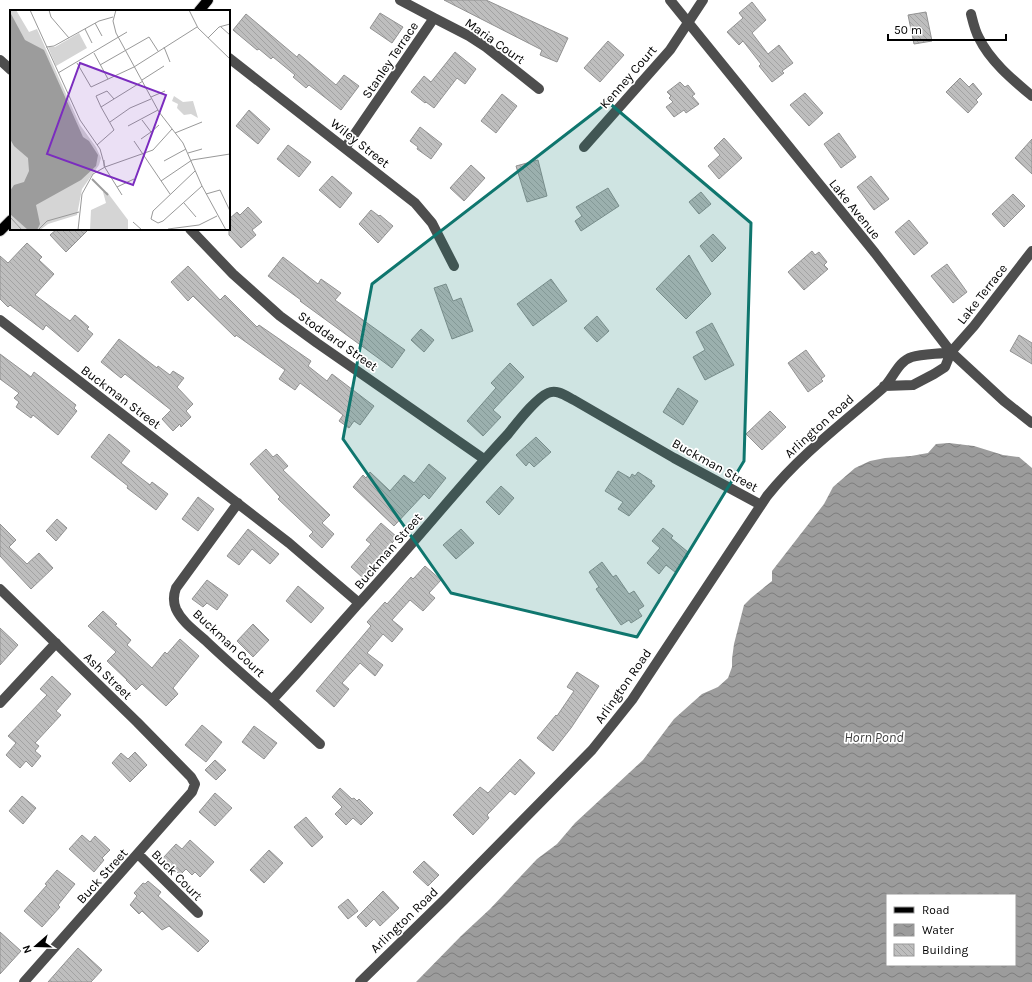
<svg xmlns="http://www.w3.org/2000/svg" width="1032" height="982" font-family="Karla,sans-serif">
	<style>
		.water { fill: url(#water-waves); fill-rule: evenodd }
		.building { fill: url(#building-back-hatch); stroke: #929292 }
		.lines { fill: none; stroke-linecap: round; stroke-linejoin: round }
		.major-casing { stroke: #dbdbdb; stroke-width: 12 }
		.minor { stroke: #4e4e4e; stroke-width: 10 }
		.major { stroke: #000; stroke-width: 10 }
		.marked { fill: #0f766e; fill-opacity: 0.2; stroke: #0f766e; stroke-width: 3; stroke-linejoin: round }
		.labels { text-anchor: middle; dominant-baseline: central; stroke-width: 3.5; stroke-linejoin: round; paint-order: stroke }
		.street-label { font-size: 13px; fill: #000; stroke: #fff }
		.water-label { font-size: 14px; font-style: italic; fill: #3d3d3d; stroke: #fff }
		.inset-river { fill: none; stroke: #9c9c9c; stroke-width: 2 }
		.inset-road { fill: none; stroke: #999; stroke-width: 1 }
		.view { fill: #7b2cbf; fill-opacity: 0.15; stroke: #7b2cbf; stroke-width: 2 }
		.inset-edge { fill: none; stroke: #000; stroke-width: 2 }
	</style>
	<defs>
		<pattern id="water-waves" width="16" height="10" patternUnits="userSpaceOnUse"><rect width="16" height="10" fill="#9c9c9c"/><path d="M0 5q4-4 8 0t8 0" fill="none" stroke="#7d7d7d"/></pattern>
		<pattern id="building-back-hatch" width="6" height="6" patternUnits="userSpaceOnUse"><rect width="6" height="6" fill="#bebebe"/><path d="M-1 5l2 2M0 0l6 6M5-1l2 2" fill="none" stroke="#a2a2a2"/></pattern>
	</defs>
	<rect width="100%" height="100%" fill="#fff"/>
	<path class="water" d="M949,443L974,446L1003,455L1019,457L1032,468V982H416L461,936L490,909L537,859L557,844L575,823L643,760L674,719L702,694L718,687L728,678L732,667V659L734,644L744,605L751,598L772,581V571L824,504L833,487L855,468L870,461L885,458L911,456L928,453L936,444ZM887,895H1015V965H887Z"/>
	<path class="building" d="M444,0H486L568,38L557,62L540,55L542,50Z
		M752,2L766,20L752,33L768,54L779,45L793,63L782,71L784,73L772,82L759,66L761,64L743,41L739,45L727,32L743,18L739,13Z
		M926,12L932,41L914,44L908,15Z
		M380,13L403,27L392,43L370,28Z
		M246,14L297,57L299,54L336,85L344,75L359,86L341,110L309,85L306,88L293,77L295,75L273,57L271,59L259,49L257,50L233,30Z
		M608,41L624,55L600,82L584,68Z
		M455,52L476,69L465,84L457,78L434,108L426,102L425,103L411,92L424,76L431,82Z
		M960,78L969,87L973,83L982,94L976,100L978,102L968,113L946,92Z
		M680,82L685,87L688,85L695,94L692,96L699,104L686,113L684,110L674,117L666,107L673,102L669,98L671,96L667,92Z
		M805,93L823,113L809,126L790,105Z
		M502,94L517,106L496,133L481,121Z
		M249,110L270,129L258,144L236,126Z
		M420,127L442,144L431,159L417,149L418,147L410,141Z
		M839,133L856,157L841,168L824,144Z
		M724,138L742,158L719,179L708,166L720,155L714,148Z
		M1032,139V174L1015,158Z
		M288,145L311,162L299,177L277,159Z
		M538,160L547,196L527,202L516,166Z
		M471,165L485,178L464,201L450,188Z
		M332,176L352,193L340,208L319,190Z
		M871,176L889,199L874,210L857,187Z
		M608,188L619,206L581,231L575,221L582,216L576,207Z
		M701,192L711,204L699,214L689,202Z
		M1013,194L1025,206L1004,227L992,214Z
		M248,207L262,222L252,230L256,235L241,248L229,235V219L237,212L240,215Z
		M371,210L379,216L380,215L393,226L378,243L359,224Z
		M909,220L928,243L914,255L895,232Z
		M57,229H89L66,252L50,235Z
		M713,234L726,248L712,262L700,246Z
		M27,243L42,257L39,260L54,274L35,295L70,321L75,315L89,327L87,329L93,334L78,352L46,325L43,330L10,305L8,307L0,299V256L8,263Z
		M812,251L815,255L819,252L827,262L824,265L828,269L804,290L788,272Z
		M689,255L711,294L686,319L656,289Z
		M283,257L318,284L321,279L341,293L335,300L405,350L392,368L300,301L301,300L268,276Z
		M947,264L967,292L953,303L931,276Z
		M188,266L220,300L225,295L257,327L259,325L311,361L308,366L327,381L332,374L374,406L360,425L354,421L349,428L339,421L343,415L300,383L295,390L279,379L285,370L236,335L235,337L193,296L188,301L171,282Z
		M551,279L567,301L533,326L517,304Z
		M446,284L453,301L461,298L473,331L452,339L434,288Z
		M597,316L609,331L597,342L584,328Z
		M712,323L734,365L705,380L693,357L705,350L696,332Z
		M421,329L434,340L424,352L411,340Z
		M1019,335L1032,343V364L1010,351Z
		M119,339L157,368L158,366L170,375L173,371L184,378L177,387L193,404L186,411L191,417L181,427L180,424L173,431L162,419L171,410L125,374L121,378L101,362Z
		M806,350L825,376L821,379L823,381L808,392L788,363Z
		M0,354L31,377L34,372L76,405L74,408L77,411L58,435L33,415L31,418L16,407L19,402L14,398L19,393L0,379Z
		M510,363L524,377L493,410L501,417L483,436L467,421L496,388L491,383Z
		M678,388L698,401L683,425L663,412Z
		M770,411L786,427L762,450L746,434Z
		M109,434L130,451L121,463L150,485L152,482L168,494L156,510L127,488L128,486L91,457Z
		M536,437L551,452L534,467L529,462L526,466L516,455Z
		M266,449L273,457L277,454L288,466L283,470L330,515L322,523L334,534L322,548L309,536L313,532L278,499L280,497L250,464Z
		M429,464L446,478L429,499L424,494L394,526L353,487L363,475L366,478L370,472L390,491L404,475L414,483Z
		M618,471L630,478L632,474L635,476L638,472L652,481L651,483L655,486L629,516L618,509L623,502L605,491Z
		M501,486L514,498L499,515L486,502Z
		M198,497L214,509L198,531L182,519Z
		M57,519L67,528L56,541L46,531Z
		M381,523L397,537L363,578L351,567L371,544L366,540Z
		M0,524L16,540L9,547L27,564L39,553L53,568L31,589L0,556Z
		M663,528L673,536L671,538L688,552L686,555L688,556L675,572L666,565L659,574L647,563L660,548L652,541Z
		M248,529L279,554L270,564L252,549L239,565L227,556Z
		M461,529L474,543L456,559L443,545Z
		M602,562L613,577L616,575L629,594L634,591L644,606L638,610L642,616L631,623L629,620L621,625L596,589L599,587L589,572Z
		M425,566L441,580L429,593L435,598L423,611L410,600L392,620L403,629L392,642L383,634L367,653L383,665L375,676L360,663L342,683L349,689L334,707L316,691L371,626L367,622L385,602L387,604L411,577L413,579Z
		M207,580L228,595L217,610L207,603L203,607L192,599Z
		M298,586L324,608L311,623L286,601Z
		M103,611L117,624L115,625L131,640L127,645L152,668L165,652L167,654L180,639L199,656L173,688L178,694L166,706L142,684L136,690L126,680H127L107,661L116,652L88,626Z
		M253,624L269,640L253,657L237,641Z
		M0,628L18,645L0,665Z
		M577,672L599,686L571,728L553,751L537,738L556,715L557,716L574,691L567,687Z
		M52,676L71,694L56,711L61,715L35,743L39,746L35,751L41,756L32,767L26,761L20,768L6,755L16,743L8,736L47,695L40,689Z
		M202,725L222,742L206,762L185,745Z
		M254,726L277,743L264,759L242,742Z
		M135,752L147,765L130,782L112,763L121,753L128,759Z
		M520,759L535,773L515,795L510,791L487,815L489,818L473,835L453,815L480,787L488,793Z
		M215,760L226,770L216,780L205,770Z
		M340,788L352,799L354,798L357,801L359,799L373,813L361,825L353,818L346,825L335,814L342,807L332,797Z
		M215,793L232,808L215,826L199,812Z
		M22,796L36,808L23,824L9,811Z
		M306,817L323,837L312,847L294,827Z
		M82,835L90,842L95,836L110,850L102,858L104,860L94,872L69,849Z
		M190,840L214,862L200,877L195,872L192,875L186,869L180,875L163,858L176,844L182,849Z
		M269,850L283,863L264,883L250,870Z
		M424,861L439,875L428,886L413,872Z
		M57,870L75,884L58,905L60,907L42,927L24,911L47,885L45,884Z
		M148,881L161,892L158,896L209,941L198,952L169,926L162,930L142,911L139,914L130,905L137,896L134,893L143,883L145,884Z
		M383,891L399,908L380,926L374,919L366,927L357,917Z
		M348,899L358,911L348,919L338,907Z
		M0,932L21,951L0,974Z
		M78,948L102,970L91,982H48Z"/>
	<g class="lines">
		<g class="major-casing">
			<path id="major" d="M199,11L208,0
				M0,231L11,220"/>
		</g>
		<path class="minor" d="M670,0L875,253L951,352L1004,401L1032,423
			M971,14C973,22 975,31 979,38C990,61 1013,80 1032,96
			M434,18L469,36L486,47L539,89
			M229,58L415,203L432,223L454,266
			M0,60L11,70
			M584,147L670,50L703,0
			M345,148L434,18L400,0
			M190,229L233,274L280,316L317,343L484,459
			M0,320L289,543L359,603C410,548 457,489 508,434C517,423 536,398 548,393C557,389 566,396 574,400L674,458L761,505
			M884,386L913,385L934,374L945,367L951,352L974,326L1032,251
			M238,503L176,588C173,596 173,602 176,609C182,622 195,631 205,640C227,661 249,680 272,700L296,674L359,603
			M0,589L137,722L191,777L195,784L192,792L24,982
			M272,700L320,744
			M0,703L56,643
			M138,854L198,913
			M360,982L444,900L592,750L632,700L767,496C801,454 843,423 883,388C893,379 898,361 912,357C922,354 940,354 951,352"/>
		<use href="#major" class="major"/>
	</g>
	<path class="marked" d="M608,102L751,223L744,461L637,637L451,593L343,439L372,284Z"/>
	<g class="labels">
		<g class="street-label">
			<text transform="translate(495 41) rotate(35)">Maria Court</text>
			<text transform="translate(390 60) rotate(-56)">Stanley Terrace</text>
			<text transform="translate(628 77) rotate(-49)">Kenney Court</text>
			<text transform="translate(360 143) rotate(38)">Wiley Street</text>
			<text transform="translate(855 209) rotate(51)">Lake Avenue</text>
			<text transform="translate(982 294) rotate(-52)">Lake Terrace</text>
			<text transform="translate(338 341) rotate(35)">Stoddard Street</text>
			<text transform="translate(121 397) rotate(37)">Buckman Street</text>
			<text transform="translate(819 426) rotate(-42)">Arlington Road</text>
			<text transform="translate(715 465) rotate(29)">Buckman Street</text>
			<text transform="translate(388 551) rotate(-49)">Buckman Street</text>
			<text transform="translate(229 643) rotate(43)">Buckman Court</text>
			<text transform="translate(108 676) rotate(44)">Ash Street</text>
			<text transform="translate(623 686) rotate(-55)">Arlington Road</text>
			<text transform="translate(177 875) rotate(45)">Buck Court</text>
			<text transform="translate(102 876) rotate(-48)">Buck Street</text>
			<text transform="translate(404 920) rotate(-44)">Arlington Road</text>
		</g>
		<g class="water-label">
			<text x="874" y="737">Horn Pond</text>
		</g>
	</g>
	<g transform="translate(10 10)">
		<rect width="220" height="220" fill="#fff"/>
		<path d="M164,86L173,92L183,91L188,108L181,104L174,105L167,98L168,94L162,91Z" fill="#d5d5d5"/>
		<path d="M0,0H6L19,22L27,19L70,115L86,137L91,148L89,155L72,179L67,205L38,214L30,220H0ZM69,23L77,38L46,56L38,37H45ZM93,182H97L118,210V220H80L81,200L96,193Z" fill="#d5d5d5"/>
		<path d="M0,2L15,30L34,40L73,127L79,131L88,145L86,156L71,170L26,195L30,214L27,220H18L0,204V181L4,175L14,172L19,161L18,148L4,136L0,129Z" fill="#9c9c9c"/>
		<path class="inset-river" d="M82,169L98,185"/>
		<path class="inset-road" d="M20,0L70,110L90,139L95,157M39,0L41,7L59,28M106,0L103,11L106,23L149,102L173,133L192,176L216,220M179,0L188,18L220,49M85,13L92,26M211,17L220,25M75,19L82,33M198,28L209,17L220,14M36,37L44,36L89,11L103,7M154,37L160,52M84,43L98,69M67,53L81,77L124,57L187,17M90,55L139,27L148,41M48,63L117,22M132,70L154,56M141,87L155,81M91,97L86,86L97,81L104,89M132,110L141,122L149,115M100,112L120,98L141,89M118,116L148,100M165,123L192,112M131,129L141,122M124,131L160,184M87,135L104,120L91,97L133,71M178,143L192,139M94,150V156L112,185M154,151L176,139M185,161L143,201L141,209L148,213L153,211L192,176M151,171L182,150L220,144M107,177L124,169M196,184L210,180L220,201M174,193L186,207M0,207L12,220M123,212L132,220M158,219L189,215L207,206M28,220L37,211L69,202M68,220L72,184L83,164L95,157L143,140L162,119"/>
		<path class="view" d="M70,53L156,85L123,175L37,144Z"/>
		<rect width="220" height="220" class="inset-edge"/>
	</g>
	<rect x="886" y="894" width="130" height="72" fill="#ffffff" stroke="#999999"/>
	<rect x="894" y="907" width="20" height="6" fill="#000000" stroke="#999999"/>
	<text x="922" y="914" font-size="12" fill="#000000">Road</text>
	<rect x="894" y="924" width="20" height="12" fill="url(#water-waves)" stroke="#999999"/>
	<text x="922" y="934" font-size="12" fill="#000000">Water</text>
	<rect x="894" y="944" width="20" height="12" fill="url(#building-back-hatch)" stroke="#999999"/>
	<text x="922" y="954" font-size="12" fill="#000000">Building</text>
	<g transform="translate(36 946) rotate(250)" stroke="#ffffff" stroke-width="3" paint-order="stroke">
	<path d="M0-3L7 15L0 10L-7 15Z" fill="#000000"/>
	<text y="-6" font-size="11" font-weight="bold" text-anchor="middle" fill="#000000">N</text>
	</g>
	<path d="M888 34v6h118v-6" fill="none" stroke="#000000" stroke-width="2"/>
	<text x="894" y="34" font-size="12" fill="#000000" stroke="#ffffff" stroke-width="3" paint-order="stroke">50 m</text>
</svg>
